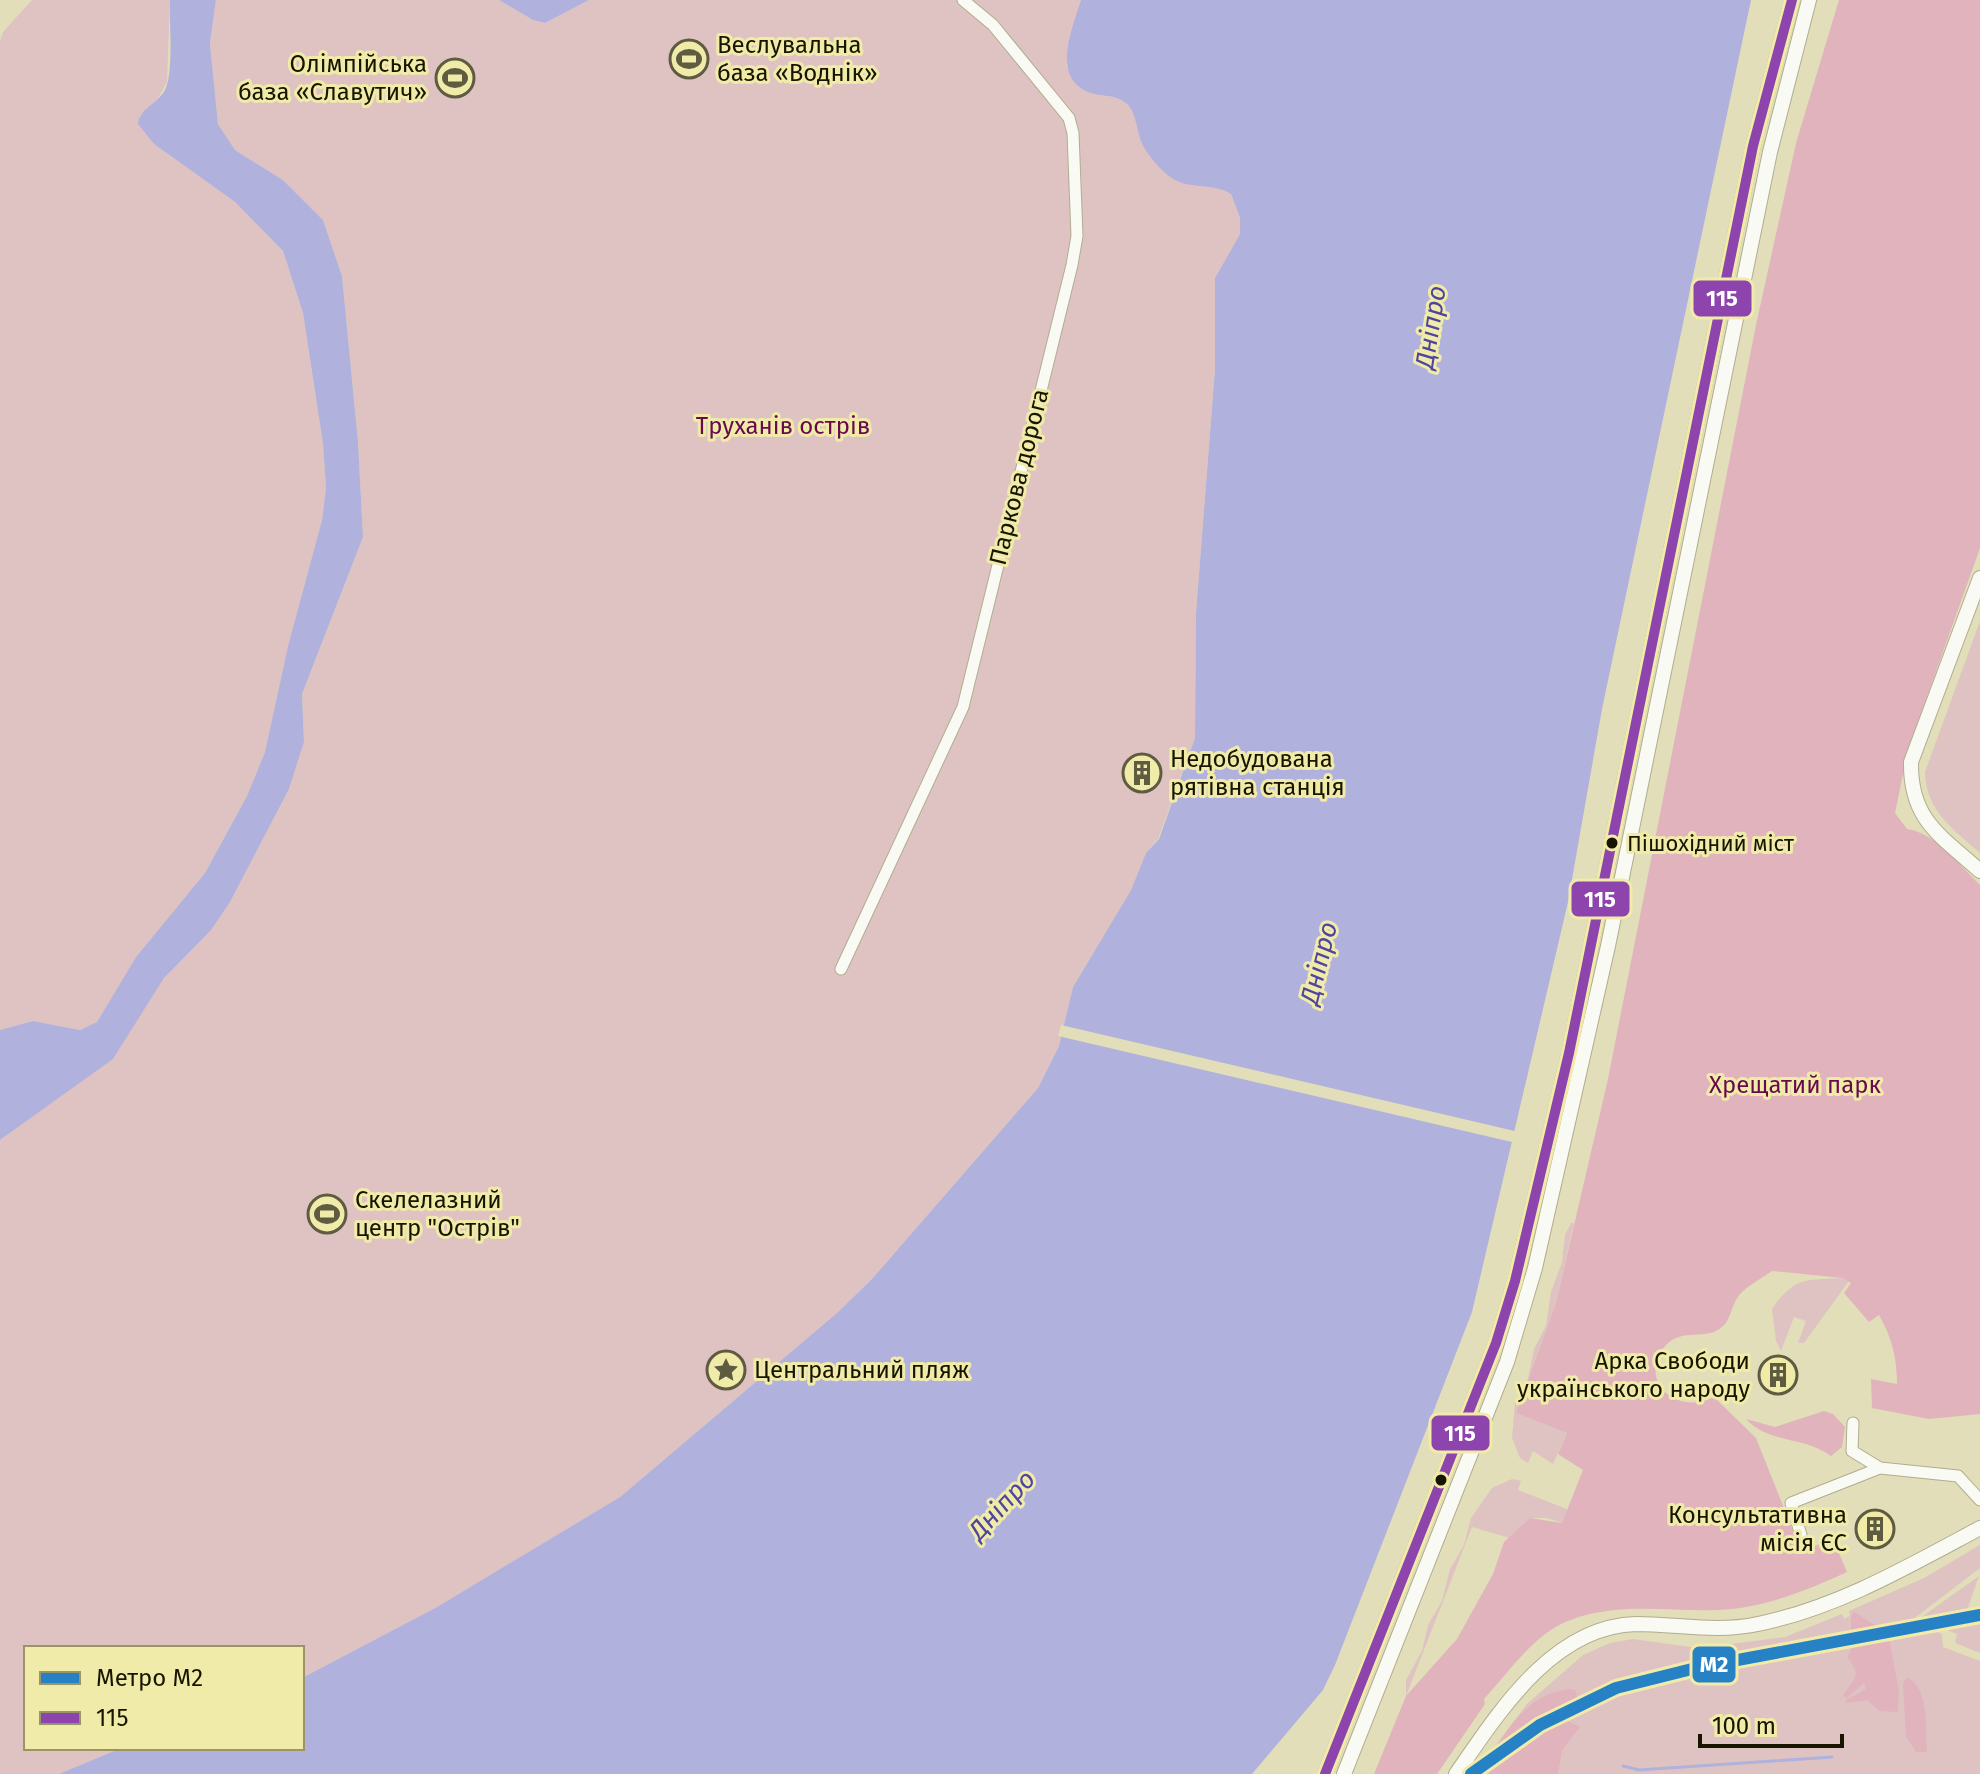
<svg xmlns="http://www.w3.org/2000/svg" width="1980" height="1774" font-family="'Fira Sans',sans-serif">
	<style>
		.green { fill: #dfc3c2 }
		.forest { fill: #e0b3bd }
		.water { fill: #b1b1dd }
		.pier { fill: #e1deb9 }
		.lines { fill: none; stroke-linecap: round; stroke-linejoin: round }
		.stream { stroke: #b1b1dd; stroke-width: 3 }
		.minor-casing { stroke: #b0ad90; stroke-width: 13 }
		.major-casing { stroke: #b0ad90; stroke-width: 16 }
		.minor { stroke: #fafaf4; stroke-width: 11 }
		.major { stroke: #fafaf4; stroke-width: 14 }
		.bus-1-casing { stroke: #f1eba9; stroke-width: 16 }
		.bus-1 { stroke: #8e44ad; stroke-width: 10 }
		.metro-1-casing { stroke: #f1eba9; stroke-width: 18 }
		.metro-1 { stroke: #2782c5; stroke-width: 12 }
		.bus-dot { fill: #171400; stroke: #f1eba9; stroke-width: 3 }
		.labels { text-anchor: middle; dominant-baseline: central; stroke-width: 6; stroke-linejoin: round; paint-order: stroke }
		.bus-label { font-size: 22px; fill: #171400; stroke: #f1eba9; text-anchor: start }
		.poi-label { font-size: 24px; fill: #171400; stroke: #f1eba9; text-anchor: start }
		.park-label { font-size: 24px; fill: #68094e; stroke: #f1eba9 }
		.street-label { font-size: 24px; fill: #171400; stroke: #f1eba9 }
		.water-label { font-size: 26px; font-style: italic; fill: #4d459f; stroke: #f1eba9 }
		.line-badge { stroke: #f1eba9; stroke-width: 3 }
		.badge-label { font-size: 22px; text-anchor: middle; font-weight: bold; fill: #fff }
	</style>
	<rect width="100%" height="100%" fill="#e1deb9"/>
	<path class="green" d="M32,0H170L167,82L158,98L140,116L154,144L235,202L283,251L303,313L323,444L326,488L322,520L288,646L265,752L247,796L205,873L136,957L97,1022L80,1030L33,1021L0,1030V41L3,32Z
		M216,0H499L533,20L545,23L589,0H1081L1066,66C1075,74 1087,91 1099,94C1110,98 1124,96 1131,109C1144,132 1142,156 1167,172C1188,184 1211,182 1231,194L1240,218V234L1215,278V369L1196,613L1195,738L1158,839L1146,853L1131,890L1073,987L1059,1046L1038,1088L872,1279L837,1313L620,1497L437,1607L302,1678V1648H26V1748H121L59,1774H0V1140L112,1059L164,978L230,902L289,789L304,742L302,694L363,537L358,442L342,276L323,220L283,180L235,150L218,124L210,43Z
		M1980,621V853C1953,829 1926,811 1925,772Z
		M1571,1223H1574L1556,1303L1516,1413L1567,1433L1553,1464L1533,1451L1528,1463L1520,1458L1512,1438L1515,1403L1528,1379L1534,1349L1546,1326L1551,1292L1562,1262L1565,1235Z
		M1843,1278L1849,1281L1804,1343H1798L1806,1321L1794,1317L1781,1351L1776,1341L1772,1309C1794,1277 1805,1280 1843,1278Z
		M1512,1479L1521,1481L1518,1490L1569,1510L1609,1536L1546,1518H1530L1510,1538L1472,1527L1406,1696V1680L1422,1651L1428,1625L1442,1601L1450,1569L1464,1545L1471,1518L1492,1488Z
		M1980,1545V1568L1912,1620L1942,1634L1943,1647L1980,1661V1774H1474L1527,1704L1583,1655L1610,1643L1633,1639L1698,1648L1785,1637L1842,1614L1844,1619L1850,1616L1849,1611L1924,1578Z
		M1979,1576L1965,1616L1980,1622V1653L1955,1643L1957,1634L1919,1619Z"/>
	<path class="forest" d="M1839,0H1980V548L1908,750L1895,813L1907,829C1936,833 1960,866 1980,885V1414L1929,1419L1872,1408L1871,1379L1897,1384C1897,1358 1892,1338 1879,1315L1869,1322L1844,1293L1851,1283L1843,1278L1772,1271C1761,1279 1744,1287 1737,1298C1732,1306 1730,1320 1723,1326C1706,1342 1683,1327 1666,1345C1636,1378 1675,1417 1714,1397L1756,1438L1801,1551L1833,1539L1847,1572C1808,1590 1764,1608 1719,1610C1669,1612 1617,1601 1568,1621C1534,1634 1508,1673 1484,1699L1485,1704L1437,1774H1374L1406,1696L1457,1639L1493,1574L1504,1542L1530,1518L1562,1523L1583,1470L1558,1454L1567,1433L1516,1413L1556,1303L1608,1079L1756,325L1796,143Z
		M1824,1411L1833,1414L1845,1427L1842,1447L1831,1456C1804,1436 1769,1444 1746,1419L1775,1427Z
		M1854,1612L1888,1633L1899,1691L1898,1712L1880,1711L1867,1700L1846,1703V1700L1866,1689L1864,1683L1847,1698L1843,1696C1854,1677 1863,1678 1847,1657L1851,1651V1616Z
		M1908,1677C1930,1692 1925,1725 1927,1752H1916L1906,1737L1903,1683Z
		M1570,1689L1576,1690L1577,1697L1566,1712L1567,1721L1580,1727L1562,1750L1558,1774H1479C1503,1738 1523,1693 1570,1689Z"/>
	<path class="water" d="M170,0H216L210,43L218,124L235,150L283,180L323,220L342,276L358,442L363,537L302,694L304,742L289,789L230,902L211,930L164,978L113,1059L0,1140V1030L33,1021L80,1030L97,1022L136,957L205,873L247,796L265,752L288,646L322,520L326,488L323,444L303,313L283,251L235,202L154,144L138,124C139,109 158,103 165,90C174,72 169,22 170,0Z
		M499,0H589L545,23L533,20Z
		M1081,0H1751L1602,709L1568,902L1472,1312L1335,1665L1323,1690L1252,1774H59L121,1748H302V1678L437,1607L620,1497L837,1313L872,1279L1038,1088L1059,1046L1073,987L1131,890L1146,853L1159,839L1195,738L1196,613L1215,369V278L1240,234V218L1231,194C1214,183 1195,189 1177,181C1164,175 1146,154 1141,141C1137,130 1136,115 1129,106C1119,95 1107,97 1095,94C1049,82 1071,32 1081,0Z"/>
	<path class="pier" d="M1061,1025L1519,1132L1516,1143L1058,1036Z"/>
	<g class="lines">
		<path class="stream" d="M1623,1766L1639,1770L1832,1757"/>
		<g class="minor-casing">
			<path id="minor" d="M841,969L963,707L1072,265L1077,236L1073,133L1069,118L993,25L963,0
				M1853,1423L1852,1451L1880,1468
				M1801,1535L1791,1503L1880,1468L1958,1476L1980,1500"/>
		</g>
		<g class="major-casing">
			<path id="major" d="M1980,578L1911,762C1910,820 1941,836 1980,871
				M1325,1774L1496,1343L1515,1281L1569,1053L1753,146L1792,0
				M1344,1774L1507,1362L1535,1268L1608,946L1770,152L1809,0
				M1456,1774C1499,1712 1553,1626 1636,1624C1678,1624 1716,1633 1758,1624C1837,1608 1909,1566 1980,1528"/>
		</g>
		<use href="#minor" class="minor"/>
		<use href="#major" class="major"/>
		<g class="bus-1-casing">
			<path id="bus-1" d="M1325,1774L1496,1343L1515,1281L1569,1053L1753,146L1792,0"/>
		</g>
		<use href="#bus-1" class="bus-1"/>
		<g class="metro-1-casing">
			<path id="metro-1" d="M1471,1774L1540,1725L1616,1688L1700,1667L1980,1615"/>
		</g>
		<use href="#metro-1" class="metro-1"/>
	</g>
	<defs>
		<g id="stadium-ring" transform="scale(2)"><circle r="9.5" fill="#f1eba9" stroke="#5e5b41" stroke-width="1.5"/><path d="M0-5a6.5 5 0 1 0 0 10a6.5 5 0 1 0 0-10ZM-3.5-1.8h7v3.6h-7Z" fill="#5e5b41"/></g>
		<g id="building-ring" transform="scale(2)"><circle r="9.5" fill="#f1eba9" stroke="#5e5b41" stroke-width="1.5"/><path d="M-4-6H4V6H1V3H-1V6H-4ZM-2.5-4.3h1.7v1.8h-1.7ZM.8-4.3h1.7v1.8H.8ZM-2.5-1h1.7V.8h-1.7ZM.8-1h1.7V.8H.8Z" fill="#5e5b41"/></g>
		<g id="sight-ring" transform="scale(2)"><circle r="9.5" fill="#f1eba9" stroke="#5e5b41" stroke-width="1.5"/><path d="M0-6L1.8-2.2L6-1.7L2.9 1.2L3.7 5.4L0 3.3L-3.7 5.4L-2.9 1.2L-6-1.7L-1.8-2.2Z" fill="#5e5b41"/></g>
	</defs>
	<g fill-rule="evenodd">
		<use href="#stadium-ring" x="689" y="59"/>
		<use href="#stadium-ring" x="455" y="78"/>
		<use href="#building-ring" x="1142" y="773"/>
		<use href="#stadium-ring" x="327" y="1214"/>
		<use href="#sight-ring" x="726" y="1370"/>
		<use href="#building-ring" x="1778" y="1375"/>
		<use href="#building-ring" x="1875" y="1529"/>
	</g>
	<g class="bus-dot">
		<circle cx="1612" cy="843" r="7"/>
		<circle cx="1441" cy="1480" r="7"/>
	</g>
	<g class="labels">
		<g class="bus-label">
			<text x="1627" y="843">Пішохідний міст</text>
		</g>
		<g class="poi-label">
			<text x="717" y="45">Веслувальна<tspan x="717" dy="28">база «Воднік»</tspan></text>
			<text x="427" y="64" text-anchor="end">Олімпійська<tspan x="427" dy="28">база «Славутич»</tspan></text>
			<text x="1170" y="759">Недобудована<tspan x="1170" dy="28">рятівна станція</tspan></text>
			<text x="355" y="1200">Скелелазний<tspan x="355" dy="28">центр "Острів"</tspan></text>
			<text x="1750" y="1361" text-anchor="end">Арка Свободи<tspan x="1750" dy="28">українського народу</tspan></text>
			<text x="754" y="1370">Центральний пляж</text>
			<text x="1847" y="1515" text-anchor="end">Консультативна<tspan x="1847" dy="28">місія ЄС</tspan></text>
		</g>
		<g class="park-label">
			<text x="783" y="426">Труханів острів</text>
			<text x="1795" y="1085">Хрещатий парк</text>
		</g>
		<g class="street-label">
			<text transform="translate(1019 477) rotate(-76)">Паркова дорога</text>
		</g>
		<g class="water-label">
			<text transform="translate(1431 327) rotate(-81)">Дніпро</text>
			<text transform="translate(1319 963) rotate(-76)">Дніпро</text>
			<text transform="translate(1002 1505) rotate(-47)">Дніпро</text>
		</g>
	</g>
	<g class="line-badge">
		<rect x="1692" y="279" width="61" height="39" rx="8" fill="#8e44ad"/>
		<rect x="1570" y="880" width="61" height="38" rx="8" fill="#8e44ad"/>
		<rect x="1430" y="1414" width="61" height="38" rx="8" fill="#8e44ad"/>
		<rect x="1691" y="1645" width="46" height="39" rx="8" fill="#2782c5"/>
	</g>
	<g class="badge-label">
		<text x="1722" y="306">115</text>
		<text x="1600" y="907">115</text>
		<text x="1460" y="1441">115</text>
		<text x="1714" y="1672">M2</text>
	</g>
	<rect x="24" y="1646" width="280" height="104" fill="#f1eba9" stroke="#9a9565" stroke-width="2"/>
	<rect x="40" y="1672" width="40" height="12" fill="#2782c5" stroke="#9a9565" stroke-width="2"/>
	<text x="96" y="1686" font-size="24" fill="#171400">Метро M2</text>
	<rect x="40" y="1712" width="40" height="12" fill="#8e44ad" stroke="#9a9565" stroke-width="2"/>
	<text x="96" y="1726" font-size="24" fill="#171400">115</text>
	<path d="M1700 1734v12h142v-12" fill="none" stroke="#171400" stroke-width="4"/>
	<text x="1712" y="1734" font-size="24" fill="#171400" stroke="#f1eba9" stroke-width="6" paint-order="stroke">100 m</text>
</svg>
